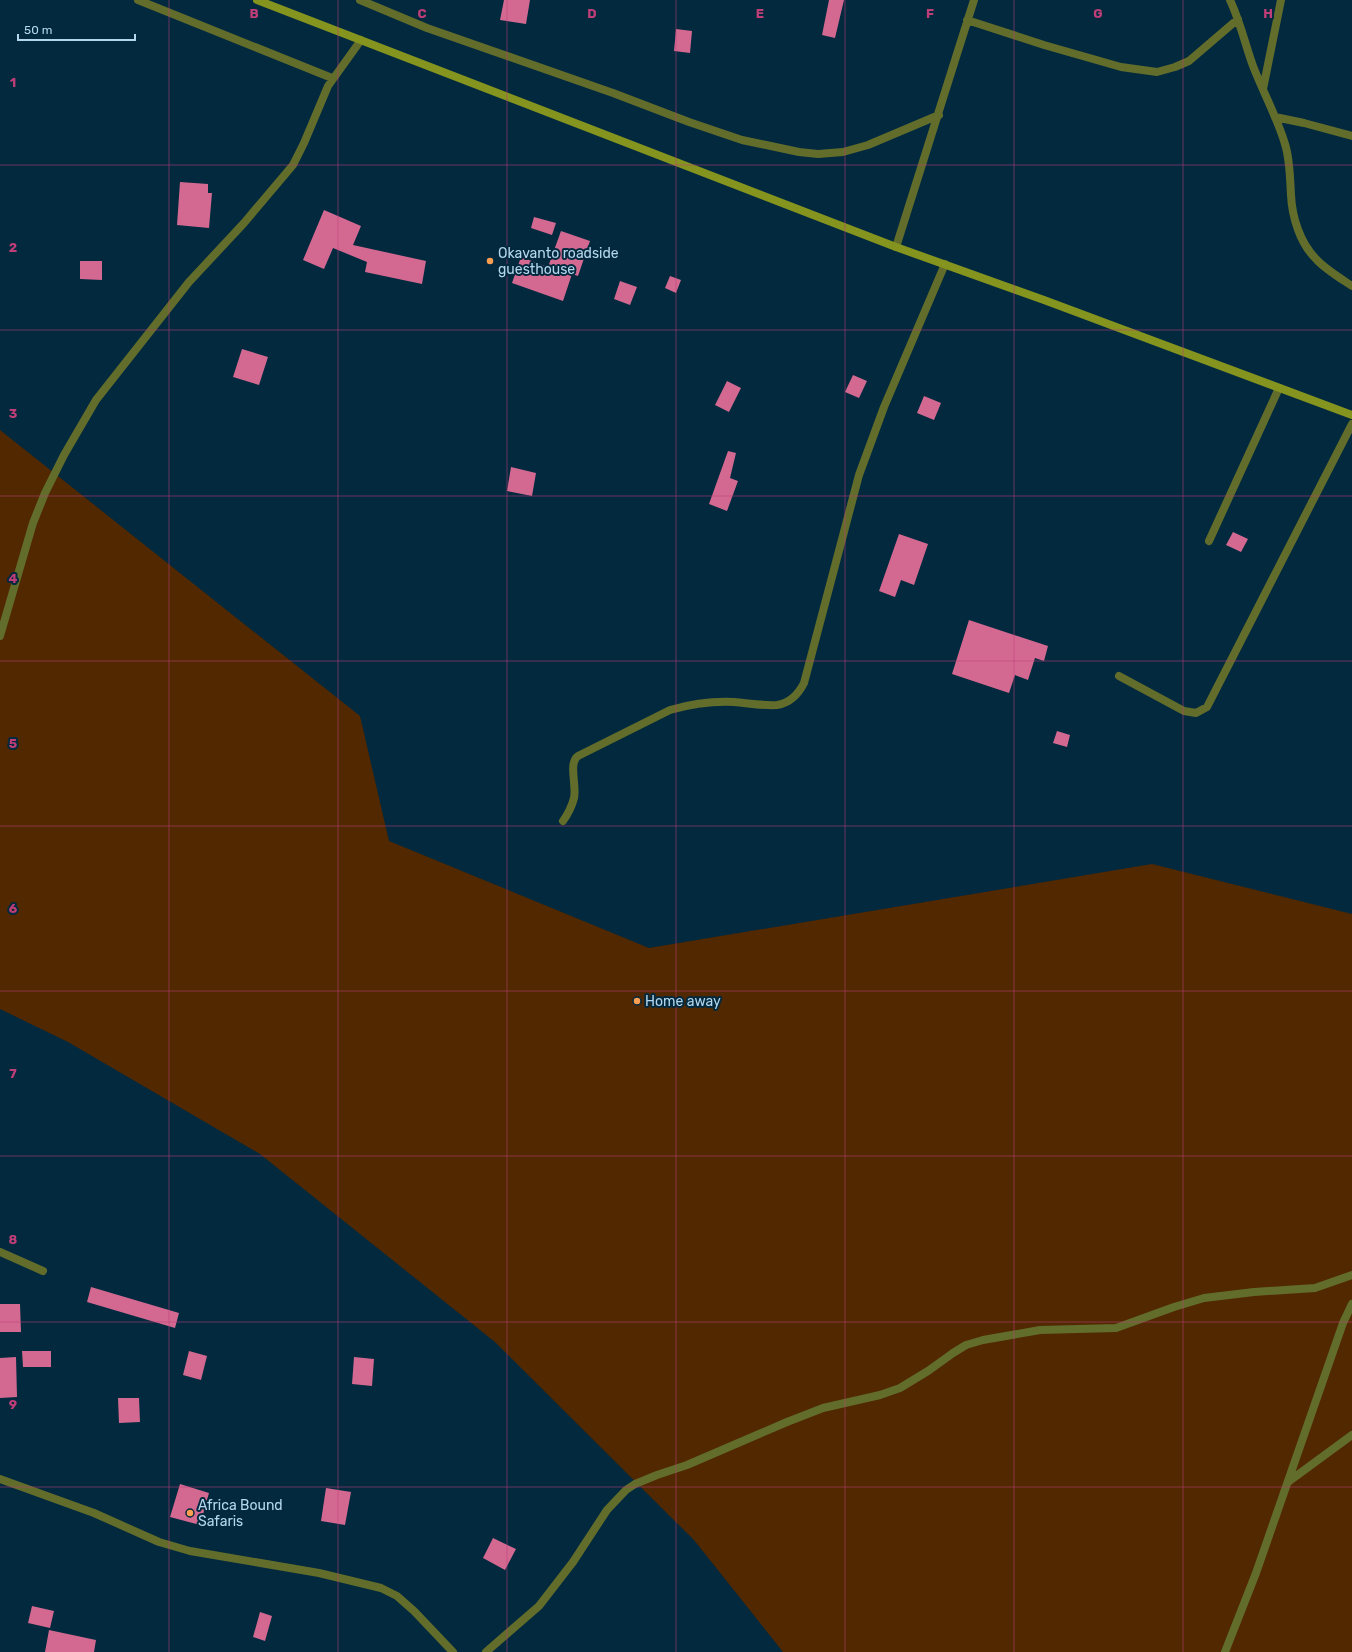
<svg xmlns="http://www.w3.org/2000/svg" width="1352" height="1652" font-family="Rubik,sans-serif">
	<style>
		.green { fill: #512800 }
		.building { fill: #d36991 }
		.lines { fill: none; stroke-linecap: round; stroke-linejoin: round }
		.street { stroke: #626d2b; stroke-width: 8 }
		.secondary { stroke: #84941f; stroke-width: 8 }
		.grid { fill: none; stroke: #bf3e78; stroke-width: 1; stroke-opacity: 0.55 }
		.poi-dot { fill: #fb9e51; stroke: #02293e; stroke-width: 1.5 }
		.labels { text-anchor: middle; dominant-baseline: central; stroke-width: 4; stroke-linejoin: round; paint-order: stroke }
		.poi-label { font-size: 14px; fill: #b5d7ed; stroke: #02293e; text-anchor: start }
		.grid-label { font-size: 13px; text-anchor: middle; font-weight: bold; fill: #bf3e78; stroke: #02293e; stroke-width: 4; stroke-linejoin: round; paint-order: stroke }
	</style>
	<rect width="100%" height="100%" fill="#02293e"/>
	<path class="green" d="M0,430L360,716L389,841L649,948L1152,864L1352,914V1652H783L694,1540L495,1342L260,1154L68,1042L0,1009Z"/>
	<path class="building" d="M504,0H530L526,24L500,20Z
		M829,0H844L835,38L822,35Z
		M676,29L692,31L690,53L674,51Z
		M180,182L208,184V193H212L209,228L177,225Z
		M324,210L361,226L353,245L426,261L422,284L365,272L367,262L333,248L324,269L303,260Z
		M534,217L556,223L552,235L531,228Z
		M561,231L590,241L578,276L572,274L563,301L512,283L521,257L548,267Z
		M80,261H102V280L80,279Z
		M670,276L681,280L676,293L665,288Z
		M620,281L637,287L630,305L614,299Z
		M242,349L268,357L259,385L233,377Z
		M853,375L867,381L859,398L845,392Z
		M727,381L741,388L729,412L715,405Z
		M924,396L941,403L934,420L917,413Z
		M728,451L736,453L730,478L738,481L727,511L709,504Z
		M511,467L536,473L532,496L507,491Z
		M1233,532L1248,539L1241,552L1226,545Z
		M899,534L928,544L914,585L901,580L895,597L879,591Z
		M969,620L1048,646L1044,661L1035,658L1028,680L1015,675L1009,693L952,674Z
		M1057,731L1070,735L1067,747L1053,743Z
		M91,1287L179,1313L175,1328L87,1302Z
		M0,1304H20L21,1332H0Z
		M22,1351H51V1367H23Z
		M189,1351L207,1356L201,1380L183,1375Z
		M16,1357L17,1397L0,1398V1358Z
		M354,1357L374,1359L372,1386L352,1384Z
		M118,1398H139L140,1422L119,1423Z
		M180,1484L209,1493L200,1525L170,1517Z
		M326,1488L351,1492L345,1525L321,1521Z
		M493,1538L516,1549L505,1570L483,1558Z
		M32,1606L54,1611L50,1628L28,1623Z
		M260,1612L272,1616L265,1641L253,1637Z
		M49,1630L96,1640L94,1652H45Z"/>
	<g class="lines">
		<path class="street" d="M138,0L332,78
			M360,0L427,28L613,93L689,122L742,140L799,152L818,154L843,152L868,145L939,115
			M1230,0C1240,21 1245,44 1253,66C1263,92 1277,117 1285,144C1290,160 1290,178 1291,195C1292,217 1300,243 1316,259C1325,269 1340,278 1352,286
			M967,20L1044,45L1121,67L1157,72L1175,67L1189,61L1238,19
			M1263,89L1281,0
			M1275,117L1304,123L1352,136
			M896,247L974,0
			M1209,541L1279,388
			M0,636L33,523L45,493L64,455L96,400L189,282L244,223L293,165L304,143L328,86L361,40
			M1119,676L1184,711L1196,713L1207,707L1352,424
			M563,821C568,814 572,806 574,798C577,786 568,763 578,756L670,710C691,704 712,701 734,702C748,703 763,706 777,705C790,703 799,693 804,683L859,475L884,407L945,264
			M0,1252L43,1271
			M0,1479L94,1513L159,1542L190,1551L319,1573L381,1588L397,1596L414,1611L453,1652
			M1288,1482L1352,1435
			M486,1652L539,1606L573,1562L607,1510L626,1490L635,1484L657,1475L687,1465L787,1422L823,1408L880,1395L900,1388L928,1371L953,1353L966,1345L983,1340L1040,1330L1116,1328L1174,1307L1204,1298L1254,1292L1315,1288L1352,1275
			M1225,1652L1256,1573L1343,1323L1352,1304"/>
		<path class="secondary" d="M257,0L896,247L1044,300L1352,415"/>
	</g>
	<path class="grid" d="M169,0V1652M338,0V1652M507,0V1652M676,0V1652M845,0V1652M1014,0V1652M1183,0V1652M0,165H1352M0,330H1352M0,496H1352M0,661H1352M0,826H1352M0,991H1352M0,1156H1352M0,1322H1352M0,1487H1352"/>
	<g class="poi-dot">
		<circle cx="490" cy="261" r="4"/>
		<circle cx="637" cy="1001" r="4"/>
		<circle cx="190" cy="1513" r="4"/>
	</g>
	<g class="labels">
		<g class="poi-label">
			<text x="498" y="253">Okavanto roadside<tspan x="498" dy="16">guesthouse</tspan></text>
			<text x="645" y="1001">Home away</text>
			<text x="198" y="1505">Africa Bound<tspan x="198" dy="16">Safaris</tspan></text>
		</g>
	</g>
	<g class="grid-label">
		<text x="254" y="18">B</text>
		<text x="422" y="18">C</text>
		<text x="592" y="18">D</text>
		<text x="760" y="18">E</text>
		<text x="930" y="18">F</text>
		<text x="1098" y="18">G</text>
		<text x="1268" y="18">H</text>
		<text x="13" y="87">1</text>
		<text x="13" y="252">2</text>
		<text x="13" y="418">3</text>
		<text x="13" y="583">4</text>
		<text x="13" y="748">5</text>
		<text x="13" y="913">6</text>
		<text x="13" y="1078">7</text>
		<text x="13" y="1244">8</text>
		<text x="13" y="1409">9</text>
	</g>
	<path d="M18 34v6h117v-6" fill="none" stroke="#b5d7ed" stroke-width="2"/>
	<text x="24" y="34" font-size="12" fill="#b5d7ed" stroke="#02293e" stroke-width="3" paint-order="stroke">50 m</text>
</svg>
